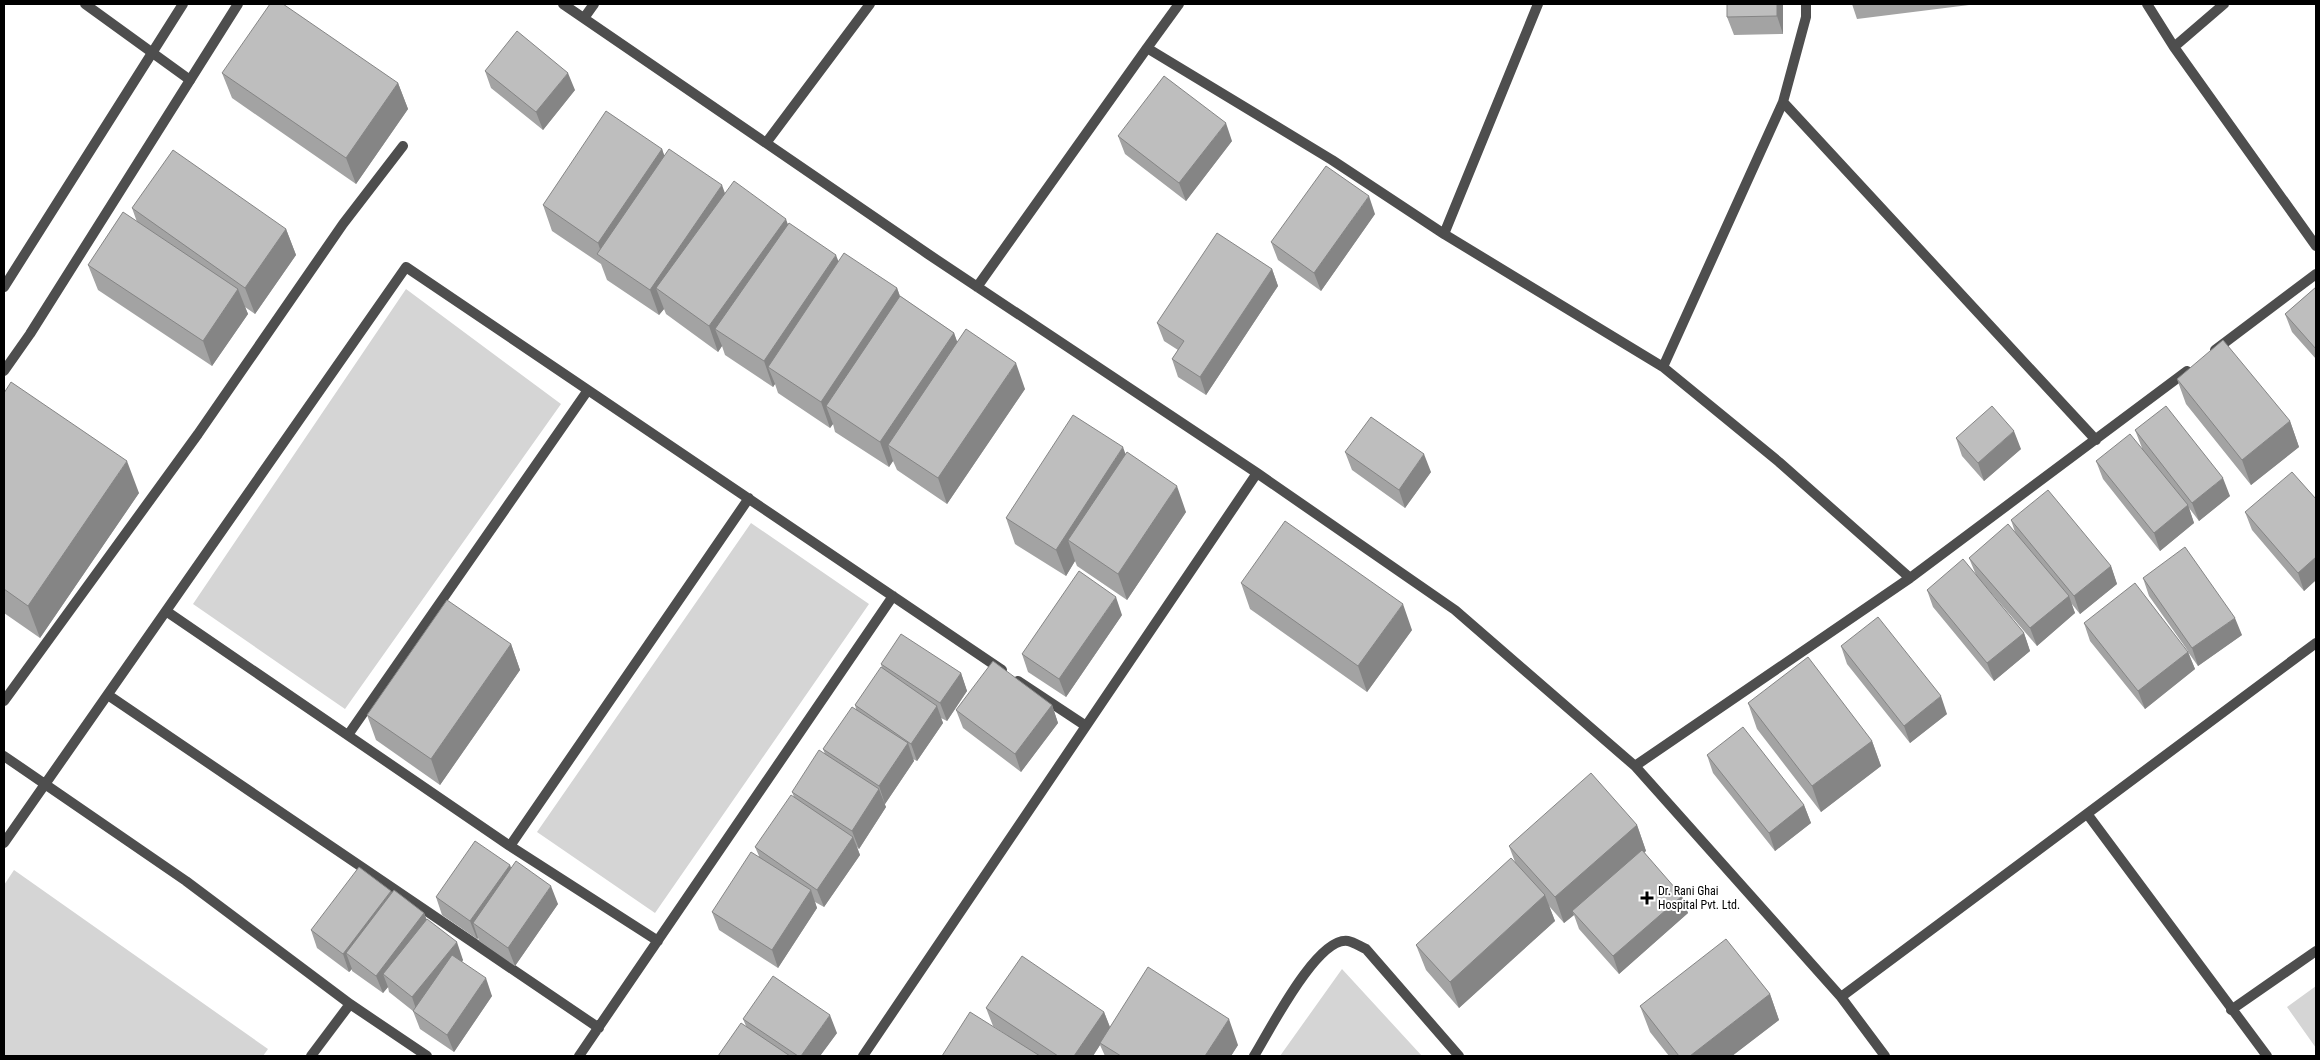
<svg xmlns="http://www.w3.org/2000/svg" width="2320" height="1060" font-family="'Roboto Condensed',sans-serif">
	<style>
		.green { fill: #d5d5d5 }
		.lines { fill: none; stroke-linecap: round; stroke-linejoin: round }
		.minor { stroke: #4e4e4e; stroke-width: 10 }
		.tertiary { stroke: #4e4e4e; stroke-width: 10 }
		.wall { fill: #a3a3a3 }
		.shaded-wall { fill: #858585 }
		.building { fill: #bebebe; stroke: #858585 }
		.poi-dot { fill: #000; stroke: #fff; stroke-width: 2 }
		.labels { text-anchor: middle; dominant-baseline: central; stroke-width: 4; stroke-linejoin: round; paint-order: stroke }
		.poi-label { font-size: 12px; fill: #000; stroke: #fff; text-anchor: start }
	</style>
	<rect width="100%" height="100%" fill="#fff"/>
	<path class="green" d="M406,289L561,404L345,709L193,604Z
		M751,523L869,604L655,913L537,832Z
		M14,870L268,1049L263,1056L4,1055V885Z
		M1342,969L1422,1056H1280Z
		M2316,986V1048L2287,1007Z"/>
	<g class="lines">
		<path class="minor" d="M85,4L190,80
			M563,4L928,254L1257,473L1455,610L1635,766L1841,997L1885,1056
			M1179,4L1147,48L1332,160L1444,234L1538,4
			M1806,4V17L1783,102L1663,367L1779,462L1910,578
			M2147,4L2174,47L2224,4
			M584,18L594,4
			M2174,47L2316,246
			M1783,102L2096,440
			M766,143L870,4
			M1444,234L1663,367
			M977,287L1147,48
			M2215,350L2316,274
			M166,611L510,846L658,941
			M1018,681L1086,726
			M108,695L599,1028
			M4,701L198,434L343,224L403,146
			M348,735L588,390
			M4,756L186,881L350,1004L427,1056
			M1635,766L1910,578L2187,371
			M2088,815L2267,1056
			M4,843L406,267L1002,670
			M510,846L749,498
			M1841,997L2316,643
			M2231,1010L2316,951
			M311,1056L350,1004
			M579,1056L893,596
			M863,1056L1257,473
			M1254,1056C1269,1032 1317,936 1348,941C1354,942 1361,947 1366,949L1459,1056"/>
		<path class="tertiary" d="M4,287L183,4
			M4,371L30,334L238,4"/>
	</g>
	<path class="wall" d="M1783,4V34L1734,35L1727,17Z
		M1852,4H1977L1857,19Z
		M485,71L575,90L543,130L491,88Z
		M222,73L398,83L408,109L356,184L232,98Z
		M1118,136L1232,141L1186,201L1125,154Z
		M662,149L664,156L725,193L788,224L838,261L897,288L900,296L954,333L957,342L1025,389L947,504L897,470L893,461L889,467L835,432L833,424L830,428L778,393L775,384L773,387L725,355L722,346L718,352L666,314L664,309L659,315L607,280L601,264L552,231L543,205Z
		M132,208L286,229L296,255L255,314L245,307L248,314L212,366L98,290L88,265L137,222Z
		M1375,214L1321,291L1278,260L1271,242Z
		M1272,269L1278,286L1206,395L1178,377L1172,359L1178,350L1164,341L1157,323Z
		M2316,287V359L2292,332L2285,314Z
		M2177,379L2290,421L2299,447L2251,485L2186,404Z
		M4,393L139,493L40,638L4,613Z
		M2135,430L2230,496L2199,521L2189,508L2194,523L2160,551L2103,479L2096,461L2142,448Z
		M1956,438L2021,449L1984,481L1962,456Z
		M1345,452L1431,472L1405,508L1352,470Z
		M1126,455L1186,512L1127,600L1077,566L1075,561L1066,576L1015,544L1006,518Z
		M2316,499V580L2304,591L2252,530L2245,512Z
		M2011,520L2111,566L2117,584L2080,614L2071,603L2075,613L2037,646L1980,580L2024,633L2030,651L1994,681L1933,607L1927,590L1976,575L1969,558L2016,535Z
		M2143,578L2242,635L2198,666L2188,652L2195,669L2145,709L2090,641L2084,623L2188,651L2149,596Z
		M1241,583L1412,630L1367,692L1250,609Z
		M1122,615L1066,697L1028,672L1022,654Z
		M511,644L520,670L440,785L376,740L367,715Z
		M1841,646L1947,714L1910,743L1847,664Z
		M881,664L961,673L967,691L947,721L941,718L943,723L917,761L913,759L914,761L885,804H884L886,807L859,849L857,847L860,855L824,907L815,902L817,908L778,968L719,930L712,912L759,856L755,847L794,797L792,792L825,754L823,749L856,709L855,705L882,668Z
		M1748,703L1872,741L1881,766L1821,812L1757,729Z
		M1052,705L1058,723L1021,772L963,728L956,710Z
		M1707,755L1804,805L1811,823L1775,851L1713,773Z
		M1637,825L1646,851L1644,852L1688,913L1619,974L1579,929L1574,915L1564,923L1549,906L1555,921L1459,1008L1426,970L1416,945L1515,862L1509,846Z
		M510,865L511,869L558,904L515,966L479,941L478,938L477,939L442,915L436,897Z
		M391,891L392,893L424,913L427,920L463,960L462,962L492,996L454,1052L420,1029L413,1011L389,992L388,987L383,993L352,971V969L349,972L317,948L311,930Z
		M1770,994L1779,1020L1732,1056H1669L1650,1032L1640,1006Z
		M986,1008L1104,1012L1110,1027L1238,1045L1231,1056H1105L1100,1045L1093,1056H942L1008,1036L993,1026Z
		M743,1019L837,1033L820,1056H718L746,1026Z"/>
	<path class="shaded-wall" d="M1777,4H1783V34L1777,16Z
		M568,73L575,90L543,130L536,112Z
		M398,83L408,109L356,184L346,158Z
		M1226,123L1232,141L1186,201L1179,183Z
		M662,149L671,174L603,258L598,243Z
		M722,185L731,210L656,288L664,309L659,315L650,290Z
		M1369,196L1375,214L1321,291L1314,273Z
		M786,219L795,245L715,329L722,346L718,352L709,326Z
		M286,229L296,255L255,314L245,288Z
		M836,255L846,281L768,367L775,384L773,387L764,361Z
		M1272,269L1278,286L1206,395L1200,377Z
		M897,288L906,314L826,406L833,424L830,428L821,402Z
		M238,289L248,314L212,366L203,341Z
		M954,333L963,358L888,445L893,461L889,467L880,442Z
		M1016,363L1025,389L947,504L938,478Z
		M2290,421L2299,447L2251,485L2242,460Z
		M2014,431L2021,449L1984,481L1978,463Z
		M1123,447L1132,472L1068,540L1075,561L1066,576L1056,550Z
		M1424,454L1431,472L1405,508L1399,490Z
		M127,461L139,493L40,638L28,606Z
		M2223,478L2230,496L2199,521L2192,503Z
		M1177,486L1186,512L1127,600L1118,574Z
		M2188,505L2194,523L2160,551L2154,533Z
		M2316,557V580L2304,591L2298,573Z
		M2111,566L2117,584L2080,614L2074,596Z
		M2069,596L2075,613L2037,646L2030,628Z
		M1116,597L1122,615L1066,697L1059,679Z
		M1403,604L1412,630L1367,692L1358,666Z
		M2235,618L2242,635L2198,666L2192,648Z
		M2024,633L2030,651L1994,681L1987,663Z
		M511,644L520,670L440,785L431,759Z
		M2188,652L2195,669L2145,709L2138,691Z
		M961,673L967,691L947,721L940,703Z
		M1941,696L1947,714L1910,743L1904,726Z
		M1052,705L1058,723L1021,772L1015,754Z
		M937,706L943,723L917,761L911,744Z
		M1872,741L1881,766L1821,812L1812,786Z
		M908,743L914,761L885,804L879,786Z
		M879,789L886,807L859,849L852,831Z
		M1804,805L1811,823L1775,851L1769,833Z
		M1637,825L1646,851L1575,914L1572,911L1574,915L1564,923L1555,897Z
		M853,837L860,855L824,907L817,890Z
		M510,865L516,883L473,923L478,938L477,939L470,921Z
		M551,886L558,904L515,966L508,948Z
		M811,890L817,908L778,968L772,950Z
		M391,891L398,909L346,953L352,969L349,972L343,954Z
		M1545,895L1555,921L1459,1008L1450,982Z
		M1682,896L1688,913L1619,974L1613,956Z
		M424,913L431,931L383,974L388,987L383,993L376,976Z
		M457,942L463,960L418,1015L412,997Z
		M486,978L492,996L454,1052L447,1035Z
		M1770,994L1779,1020L1732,1056H1690Z
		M1104,1012L1111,1030L1100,1043V1045L1093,1056H1074Z
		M830,1015L837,1033L820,1056H801Z
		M1229,1019L1238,1045L1231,1056H1205Z"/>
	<path class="building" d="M270,4H283L398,83L346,158L222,73Z
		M1727,4H1777V16L1727,17Z
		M517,31L568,73L536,112L485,71Z
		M1164,76L1226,123L1179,183L1118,136Z
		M606,111L662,149L598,243L543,205Z
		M669,149L722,185L650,290L597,254Z
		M173,150L286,229L245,288L132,208Z
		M1326,166L1369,196L1314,273L1271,242Z
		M734,181L786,219L709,326L656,288Z
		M123,212L238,289L203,341L88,265Z
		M789,223L836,255L764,361L715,329Z
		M1217,233L1272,269L1200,377L1172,359L1184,341L1157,323Z
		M844,253L897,288L821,402L768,367Z
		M2316,287V349L2285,314Z
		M900,296L954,333L880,442L826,406Z
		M966,329L1016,363L938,478L888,445Z
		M2223,340L2290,421L2242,460L2177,379Z
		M11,382L127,461L28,606L4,589V393Z
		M1992,406L2014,431L1978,463L1956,438Z
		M2166,406L2223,478L2192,503L2135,430Z
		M1073,415L1123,447L1056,550L1006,518Z
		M1371,417L1424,454L1399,490L1345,452Z
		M2130,434L2188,505L2154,533L2096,461Z
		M1127,452L1177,486L1118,574L1068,540Z
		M2292,472L2316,499V557L2298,573L2245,512Z
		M2048,490L2111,566L2074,596L2011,520Z
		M1285,521L1403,604L1358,666L1241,583Z
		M2008,524L2069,596L2030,628L1969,558Z
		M2185,547L2235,618L2192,648L2143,578Z
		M1963,559L2024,633L1987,663L1927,590Z
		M1079,571L1116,597L1059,679L1022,654Z
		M2135,583L2188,652L2138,691L2084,623Z
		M447,600L511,644L431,759L367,715Z
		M1878,617L1941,696L1904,726L1841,646Z
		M901,634L961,673L940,703L881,664Z
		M1808,657L1872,741L1812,786L1748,703Z
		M993,661L1052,705L1015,754L956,710Z
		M881,667L937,706L911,744L855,705Z
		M852,707L908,743L879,786L823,749Z
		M1743,727L1804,805L1769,833L1707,755Z
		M819,750L879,789L852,831L792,792Z
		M1591,773L1637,825L1555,897L1509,846Z
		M791,795L853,837L817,890L755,847Z
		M475,841L510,865L470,921L436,897Z
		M1642,850L1682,896L1613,956L1572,911Z
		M751,852L811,890L772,950L712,912Z
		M1511,858L1545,895L1450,982L1416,945Z
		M516,861L551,886L508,948L473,923Z
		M359,867L391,891L343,954L311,930Z
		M394,890L424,913L376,976L346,953Z
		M427,919L457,942L412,997L383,974Z
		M1726,939L1770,994L1690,1056H1679L1640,1006Z
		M452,955L486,978L447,1035L413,1011Z
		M1022,956L1104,1012L1074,1056H1058L986,1008Z
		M1148,967L1229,1019L1205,1056H1121L1100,1043Z
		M773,976L830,1015L801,1056H798L743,1019Z
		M970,1012L1040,1056H942Z
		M741,1023L790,1056H718Z"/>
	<path class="poi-dot" d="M1644.5 890.5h5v5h5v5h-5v5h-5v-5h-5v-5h5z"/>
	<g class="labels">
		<g class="poi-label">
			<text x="1658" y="891">Dr. Rani Ghai<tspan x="1658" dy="14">Hospital Pvt. Ltd.</tspan></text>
		</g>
	</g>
	<rect width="2320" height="1060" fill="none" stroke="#000000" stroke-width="10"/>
</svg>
